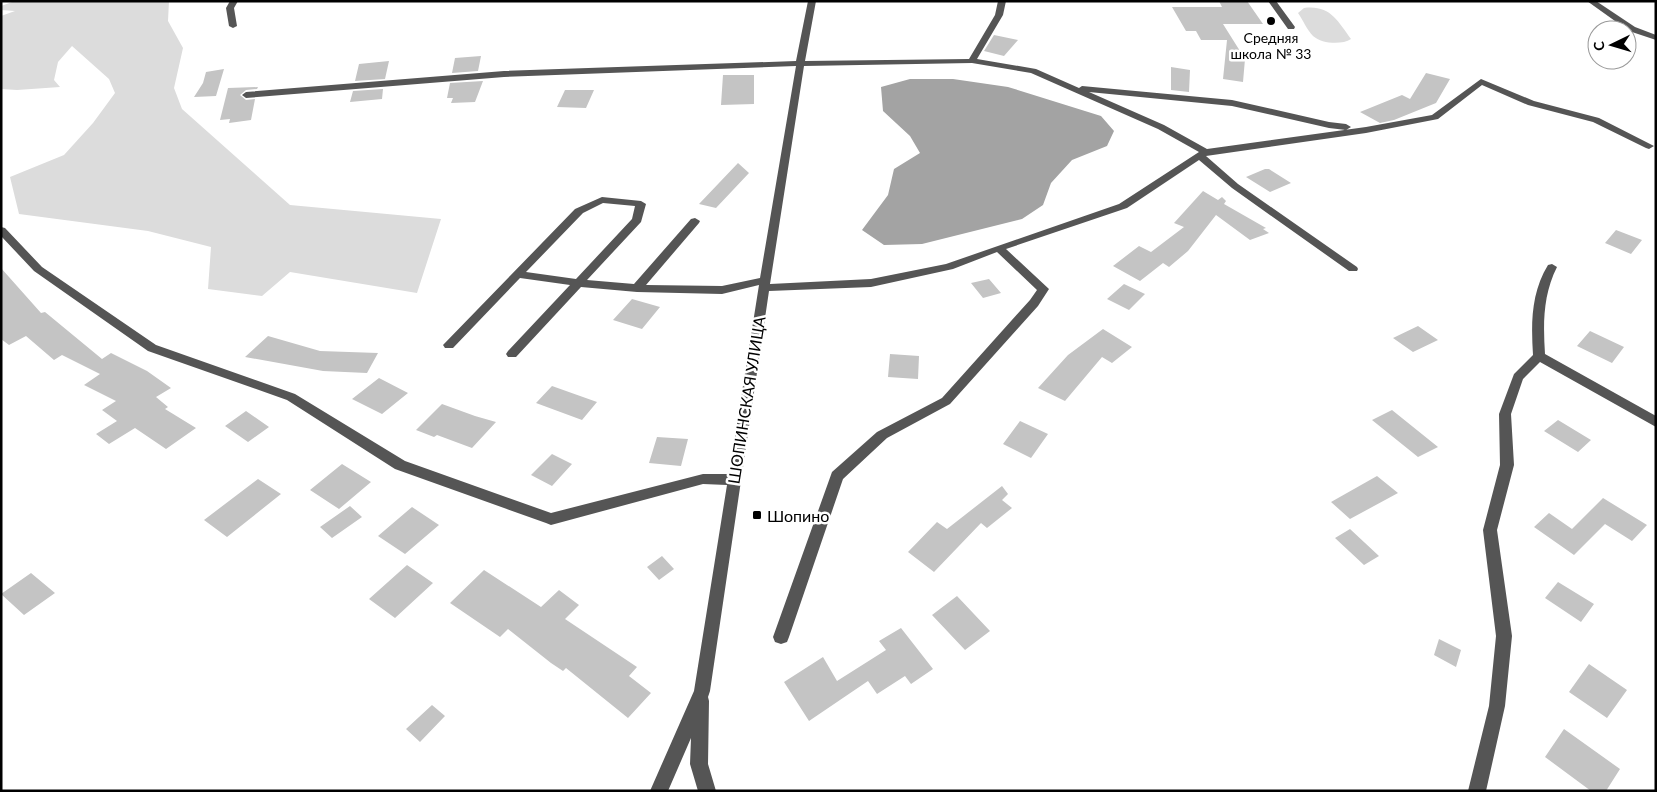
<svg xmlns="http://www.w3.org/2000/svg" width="1657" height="792" font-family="Lato,sans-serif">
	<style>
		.green { fill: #dcdcdc }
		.water { fill: #a3a3a3 }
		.building { fill: #c4c4c4 }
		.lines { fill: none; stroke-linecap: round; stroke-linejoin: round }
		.minor { fill: #555; fill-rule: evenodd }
		.poi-dot { fill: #000; stroke: #fff; stroke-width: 2 }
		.labels { text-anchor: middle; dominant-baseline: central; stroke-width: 5; stroke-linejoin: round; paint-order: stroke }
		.far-poi-label { font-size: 14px; fill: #000; stroke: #fff }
		.street-label { font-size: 16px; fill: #000; stroke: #fff }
		.poi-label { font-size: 16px; fill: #000; stroke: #fff; text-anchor: start }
	</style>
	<rect width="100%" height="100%" fill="#fff"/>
	<path class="green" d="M15,1H169L168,21L183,48L174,88L182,109L290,205L441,219L417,293L290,272L262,296L208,289L211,247L148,231L19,214L10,177L64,155L93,123L115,93L109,79L72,46L58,62L54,80L60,87L17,90L1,89V16L15,11L1,10V6Z
		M1304,8C1330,5 1337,20 1351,39C1342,45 1322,44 1313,36C1307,30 1303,20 1298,13Z"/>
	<path class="water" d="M910,79H953L1008,87L1101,116L1114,131L1107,146L1072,160L1051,183L1043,205L1022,219L922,244L884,245L862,230L888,195L894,169L920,153L910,136L883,111L881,87Z"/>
	<path class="building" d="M1219,1H1247L1263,24H1223L1245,59L1243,82L1223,79L1227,40H1201L1196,31H1186L1172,7H1222Z
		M994,35L1018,40L1004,56L984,51Z
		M481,56L478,71L452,73L455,58Z
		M389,61L385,79L355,81L359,64Z
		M1171,67L1190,70L1189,92L1171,90Z
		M224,69L216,96L194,97L203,83L206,72Z
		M1426,73L1450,79L1436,103L1394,120L1380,123L1360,112L1402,95L1410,99Z
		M723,75H754V104L721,105Z
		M483,81L475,102L451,103L453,98H447L450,83Z
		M258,87L257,89L246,90L240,95L246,100L255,99L251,120L229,123L230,119L220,120L228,88Z
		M383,89L382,99L350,102L353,91Z
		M565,90H594L586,108L557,107Z
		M738,163L749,173L716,208L699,204Z
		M1265,169H1269L1291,183L1270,192L1246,177Z
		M1203,191L1218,200L1222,197L1226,201L1224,204L1266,228L1263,229L1269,233L1250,240L1216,215L1188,251L1169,267L1163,263L1140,281L1113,266L1139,246L1151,252L1184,227L1174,223Z
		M1616,230L1642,240L1631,254L1605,243Z
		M1,268L41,313L45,312L102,359L111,353L147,371L171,388L156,397L168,407L165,409L196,428L166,449L135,428L109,444L96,434L117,421L102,410L116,401L84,385L100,374L62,355L54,360L26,336L9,345L1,339Z
		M989,279L1001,293L983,298L971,283Z
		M1124,284L1145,294L1129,310L1107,299Z
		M632,299L660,307L642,329L613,320Z
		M1418,326L1438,340L1413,352L1393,338Z
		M1103,329L1132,347L1112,363L1102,357L1065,401L1038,388L1068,355Z
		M1590,331L1624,347L1612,363L1577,346Z
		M268,336L320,351L378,353L367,373L323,371L245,357Z
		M890,354L919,356L918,379L888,377Z
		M379,378L408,393L382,414L352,399Z
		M552,386L597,402L582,420L536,403Z
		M442,404L475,416L496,422L472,448L437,435L434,437L416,430Z
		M1392,410L1438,447L1418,457L1372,420Z
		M246,411L269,427L248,442L225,426Z
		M1558,420L1591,440L1578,452L1544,431Z
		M1020,421L1048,434L1031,458L1003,444Z
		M657,437L688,439L681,466L649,463Z
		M552,454L572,464L552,486L531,475Z
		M342,464L371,482L339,509L310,490Z
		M1377,476L1398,493L1350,519L1331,502Z
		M258,479L281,494L227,537L204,520Z
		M1002,486L1008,494L1002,500L1012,508L987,528L981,523L934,572L908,552L937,522L947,529Z
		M1603,498L1647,525L1632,541L1605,524L1574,555L1534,527L1549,513L1572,529Z
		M350,506L362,517L332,538L320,527Z
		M412,507L439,525L405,554L378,536Z
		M1350,529L1379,556L1364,565L1335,538Z
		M662,556L674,569L659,580L647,567Z
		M407,565L433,583L395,618L369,599Z
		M484,570L541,607L559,590L579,605L565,619L637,667L629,676L651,693L628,718L566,668L563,671L551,663L508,629L500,637L450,603Z
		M31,573L55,593L24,615L1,594Z
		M1558,582L1594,604L1581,622L1545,598Z
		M957,596L990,631L965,650L932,615Z
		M901,628L933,669L911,684L905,676L877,694L868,681L809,721L784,682L823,657L837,681L886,650L879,641Z
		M1439,639L1461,650L1456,667L1434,655Z
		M1589,664L1627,690L1607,718L1569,692Z
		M432,705L445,716L420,742L406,729Z
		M1564,729L1620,769L1606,791H1591L1545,757Z"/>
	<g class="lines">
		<path class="minor" d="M230,1H238L234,8L237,26L233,28L229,26L226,8Z
			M808,1H816L805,61L969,59L995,15L998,1H1006L1003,15L977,59L1036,69L1079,88L1082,86L1232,100L1329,122L1346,124L1351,127L1346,130L1329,128L1232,106L1089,92L1164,125L1207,149L1366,127L1432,115L1481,79L1534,101L1599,118L1654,146L1649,149L1646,148L1593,122L1528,105L1482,85L1438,119L1366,133L1206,156L1238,184L1357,267L1358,269L1357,271H1349L1232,188L1199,160L1127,208L1006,249L1049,289L1038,306L950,404L887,438L843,479L789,637L787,642L781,644L775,642L773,637L832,472L877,432L942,398L1030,300L1037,290L997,252L953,269L871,287L769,291L710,691L708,697L709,701L708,764L716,791H698L690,764L691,738L668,791H650L694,691L727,485L703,484L551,525L546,523L395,469L287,400L148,351L34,271L1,236V227L5,228L42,267L156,345L295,394L405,461L551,513L703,474H729L759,285L722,294L637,292L581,287L516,357H508L506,354L508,351L570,285L520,278L453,348H445L443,345L575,209L602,197L641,201L646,204L641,222L587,280L634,284L691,219L695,218L700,221L699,223L646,285L722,286L760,278L796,66L504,77L246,98L242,95L246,92L504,71L796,61ZM972,63L1031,73L1158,129L1199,152L1119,204L946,264L871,279L770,284L804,66ZM603,203L635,206L632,219L576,279L526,272L583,213Z
			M1268,1H1276L1295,27L1294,29H1288Z
			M1587,1H1596L1635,27L1656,35V40L1629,31Z
			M1552,264L1557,267C1543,295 1543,323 1545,354L1656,416V427L1540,362L1523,379L1511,414L1514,465L1497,530L1512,636L1505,706L1486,791H1468L1489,706L1496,636L1483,530L1500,465L1499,414L1514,374L1533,355C1531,323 1531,293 1548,265Z"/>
	</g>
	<g class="poi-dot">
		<circle cx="1271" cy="21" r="5"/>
		<rect x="752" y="510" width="10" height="10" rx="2.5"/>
	</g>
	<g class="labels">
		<g class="far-poi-label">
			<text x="1271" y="37">Средняя<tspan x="1271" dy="16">школа № 33</tspan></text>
		</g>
		<g class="street-label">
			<text transform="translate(746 400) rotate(-81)">ШОПИНСКАЯ УЛИЦА</text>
		</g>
		<g class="poi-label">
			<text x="767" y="515">Шопино</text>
		</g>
	</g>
	<rect width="1657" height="792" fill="none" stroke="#000000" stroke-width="5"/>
	<g transform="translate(1612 45) rotate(265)"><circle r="24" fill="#ffffff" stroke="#999999"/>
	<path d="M0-4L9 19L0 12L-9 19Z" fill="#000000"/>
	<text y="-8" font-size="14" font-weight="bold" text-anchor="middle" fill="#000000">С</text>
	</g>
</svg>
